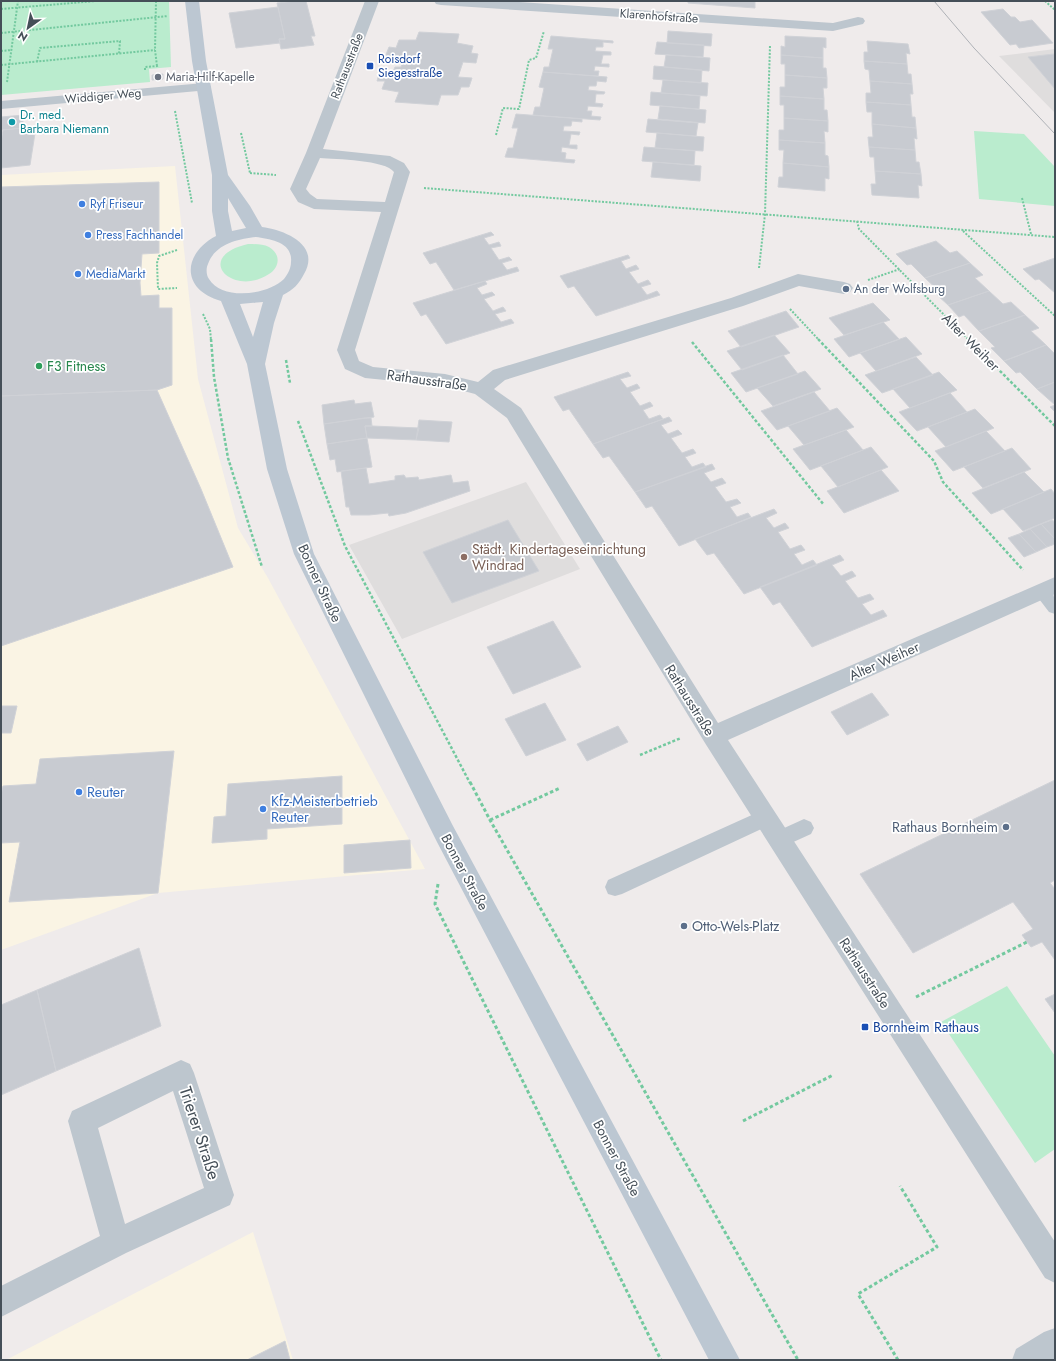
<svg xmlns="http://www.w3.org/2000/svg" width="1056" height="1361" font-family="Jost,sans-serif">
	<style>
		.commercial { fill: #faf4e4 }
		.education { fill: #dfdddd }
		.green { fill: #baecce }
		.building { fill: #c8cbd1; stroke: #d0d2d7 }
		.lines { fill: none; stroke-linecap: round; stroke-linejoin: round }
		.path-far2 { stroke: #73c99f; stroke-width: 2; stroke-dasharray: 2 1.5; stroke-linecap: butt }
		.path-far1 { stroke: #73c99f; stroke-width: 2.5; stroke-dasharray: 3 2; stroke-linecap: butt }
		.path { stroke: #73c99f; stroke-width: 3; stroke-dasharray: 3.5 2.5; stroke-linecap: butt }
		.lane { fill: #bdc6ce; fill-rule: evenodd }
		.street { fill: #bdc6ce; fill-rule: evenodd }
		.secondary { fill: #bcc7d2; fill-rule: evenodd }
		.tram { stroke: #aeb1b6; stroke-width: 1 }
		.transit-dot { fill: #1a4fb4; stroke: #fff; stroke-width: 1.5 }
		.worship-dot { fill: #6b7280; stroke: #fff; stroke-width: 1.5 }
		.culture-dot { fill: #0f9aa8; stroke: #fff; stroke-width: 1.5 }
		.shop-dot { fill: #3f7fe0; stroke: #fff; stroke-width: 1.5 }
		.service-dot { fill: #5c6f8a; stroke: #fff; stroke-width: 1.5 }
		.leisure-dot { fill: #2e9e5b; stroke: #fff; stroke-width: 1.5 }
		.education-dot { fill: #8d6e63; stroke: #fff; stroke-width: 1.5 }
		.labels { text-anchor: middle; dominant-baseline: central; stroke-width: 3.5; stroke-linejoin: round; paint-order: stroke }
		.far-street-label { font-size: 12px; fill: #454f58; stroke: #fff }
		.far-transit-label { font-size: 12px; fill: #164399; stroke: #fff; text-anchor: start }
		.far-worship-label { font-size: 12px; fill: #5b616d; stroke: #fff; text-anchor: start }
		.far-culture-label { font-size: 12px; fill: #0d838f; stroke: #fff; text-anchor: start }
		.far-shop-label { font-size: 12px; fill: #366cbe; stroke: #fff; text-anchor: start }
		.far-service-label { font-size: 12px; fill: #4e5e75; stroke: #fff; text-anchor: start }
		.street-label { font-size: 14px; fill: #454f58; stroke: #fff }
		.leisure-label { font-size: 14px; fill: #27864d; stroke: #fff; text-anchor: start }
		.education-label { font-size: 14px; fill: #785e54; stroke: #fff; text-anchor: start }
		.shop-label { font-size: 14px; fill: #366cbe; stroke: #fff; text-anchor: start }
		.service-label { font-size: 14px; fill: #4e5e75; stroke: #fff; text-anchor: end }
		.transit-label { font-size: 14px; fill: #164399; stroke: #fff; text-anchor: start }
		.near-street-label { font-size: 17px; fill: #454f58; stroke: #fff }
	</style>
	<rect width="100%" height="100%" fill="#efebeb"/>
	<path class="commercial" d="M175,166L198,379L238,528L268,578L425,869L158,893L1,950V175Z
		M253,1232L293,1360H6Z"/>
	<path class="education" d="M1055,49V113L999,56Z
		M526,482L580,569L402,639L349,545Z"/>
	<path class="green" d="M1,1H169L171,67L149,69L150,82L1,95Z
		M974,131L1024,134L1055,167V206L979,199Z
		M248,244C255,244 263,244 269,247C281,254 280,267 269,274C233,298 192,257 248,244Z
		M1007,986L1055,1056V1149L1035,1163L941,1022Z"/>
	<path class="building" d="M297,1H306L315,36H311L314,45L281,49L279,39H285L277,3Z
		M688,1H755V8L688,3Z
		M278,7L285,39H279L280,43L236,48L229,13Z
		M1003,9L1011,17H1015L1020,22L1032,20L1053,43L1019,48L1016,44L1010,45L981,12Z
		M668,31L712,34L711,46L667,43Z
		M419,32L459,34L457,43L473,46L471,53L478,54L476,63L463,62L458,77L472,78L469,87H461L458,95H441L438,105L395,102L399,92L382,89L385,81H377L380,71L393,72L395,67H401L402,63H397L398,57H385L389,47L396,48L399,40H416Z
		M551,36L613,41V43L603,42V47H596L595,51L611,52V55H603L601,64H609V67L595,66L594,71H599L598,76L543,72L544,67H549L553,49H548Z
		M785,36L826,38V48L823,47V58L781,55V46L785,47Z
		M867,41L908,44L910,54L906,53L907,64L864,61V52H868Z
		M657,42L704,45L703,57L655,54Z
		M1054,54L1055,55V89L1028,57Z
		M666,55L710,58L709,71L664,67Z
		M781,55L823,58V68H826L827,78L785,75V64H781Z
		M864,61L907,64L908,74H911L912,84L870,81L869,70L865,69Z
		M654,66L702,70L701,83L653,79Z
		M543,72L607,77L606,82L597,81L596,86H589L588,90L605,92L604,94H596L595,103L603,104L602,107L588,106L587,111H592L591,116L601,117L600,120L533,115L535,107H540L544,88L539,87Z
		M163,74V79L152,80V75Z
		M785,75L827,78V88H823L824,99L780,96V87H785Z
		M663,80L708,83L707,96L661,93Z
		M870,81L912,84L913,94H910L911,105L866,102V93H871Z
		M651,92L700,96L699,109L650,105Z
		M780,96L824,99V110H827L828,121L784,118V105H780Z
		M866,102L911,105L912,117H915L916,128L872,124V112H867Z
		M660,106L706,110L705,123L658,119Z
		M516,114L582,119V122L572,121L571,126H564L563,131L580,132L579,135L571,134L569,145H577V149L562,147L561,152L566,153L565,159L575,160L574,163L505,157L508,148H513L518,128H512Z
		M24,115L22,128L1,130V117Z
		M784,118L828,121V132L824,131L825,143L779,140V130H784Z
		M648,119L698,123L696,136L646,132Z
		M872,124L916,128L917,139L914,138L915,150L869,147L868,137H873Z
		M36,127L30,165L1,168V142L3,130Z
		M657,133L704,137L703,151L655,148Z
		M779,140L825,143V155L828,156L829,167L783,163L784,150H779Z
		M644,147L695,151L694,165L642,161Z
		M869,147L915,150L916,162H919L921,174L875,171L874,157H870Z
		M653,162L701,166L700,181L651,177Z
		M783,163L829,167V179L825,178V191L778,187L779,177H783Z
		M875,171L921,174L922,186L918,185L919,198L872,195L871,184H876Z
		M159,182V253L142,254L140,283L141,296L159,295V308H172V385L157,390L1,396V187Z
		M491,232L494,235L484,238L489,245L499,242L501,246L491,248L499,260L509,257L512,260L502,263L507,270L517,267L519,271L454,290L436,262L430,264L423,253Z
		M936,241L950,253L957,251L970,263L925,278L911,264L907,265L896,254Z
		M628,255L630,258L621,261L626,269L636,265L639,269L629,272L638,284L648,280L651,284L641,287L647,295L657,291L660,295L596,316L574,286L568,288L560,276Z
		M1055,258V293L1039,279L1035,280L1023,269Z
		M970,263L983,275L975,278L989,291L948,305L936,294L940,292L925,278Z
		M485,281L487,284L477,288L482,295L492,292L495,295L484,299L493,311L503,307L506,311L495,314L501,322L511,319L514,323L446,344L426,314L421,316L413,303Z
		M989,291L1003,304L1011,302L1025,315L979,331L964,315L959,317L948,305Z
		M873,303L890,320L844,335L829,318Z
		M786,311L799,327L741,347L728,331Z
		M1025,315L1039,328L1031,331L1046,345L1004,361L991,348L995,347L979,331Z
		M883,322L899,339L849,357L834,339Z
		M774,335L790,353L742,370L727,351Z
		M906,337L922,354L876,371L860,353Z
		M1046,345L1055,354V382L1037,389L1020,372L1016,373L1004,361Z
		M783,355L798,374L746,392L731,373Z
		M916,357L933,375L882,393L865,375Z
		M805,371L821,389L773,406L757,388Z
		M628,372L631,376L620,379L627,388L637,384L640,388L630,392L640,406L650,402L653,406L643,410L649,419L660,415L663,419L593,444L569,409L563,411L554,397Z
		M939,372L957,390L910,408L893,389Z
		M1055,382V412L1050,407L1055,405L1037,389Z
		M157,390L201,489L233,567L1,646V396Z
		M814,392L830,411L777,430L761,411Z
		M950,393L967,412L917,431L899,412Z
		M354,400L355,404L371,402L374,417L324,424L322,405Z
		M837,408L854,427L804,445L788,426Z
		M975,409L994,428L946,447L928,427Z
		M669,417L672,421L661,425L668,434L678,430L682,434L671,438L682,453L693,449L696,453L685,457L692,467L703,463L706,467L635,492L609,456L603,458L593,444Z
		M364,418H371L372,426H365L367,438L327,444L324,424Z
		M419,420L452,422L449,442L416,440Z
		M365,426H372L419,428L416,440L367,438Z
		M846,430L863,450L810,470L793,449Z
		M986,431L1005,451L953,471L935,451Z
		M367,438L372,467L337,472L335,459L330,460L327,444Z
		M871,447L888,467L838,487L821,466Z
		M1012,448L1031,469L983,488L964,467Z
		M712,464L715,469L704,473L711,482L722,478L726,483L715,487L726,502L737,499L741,503L730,507L737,517L748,513L751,517L679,546L652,506L646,508L635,492Z
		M366,468L369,484L395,480V476L404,475L406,478L418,477L419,480L451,475L453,483L468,481L470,491L406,513L389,516L388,513L369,515H351L349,507H346L341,471Z
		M881,470L899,491L844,513L827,491Z
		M1024,472L1044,492L991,514L972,493Z
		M1051,489L1055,494V518L1023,531L1003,509Z
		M774,509L777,513L766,518L774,528L785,523L789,528L778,532L790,549L801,545L805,550L794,554L802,565L813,560L817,565L744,594L714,553L707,555L695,539Z
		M508,520L539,571L452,603L423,552Z
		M1052,520L1055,522V539L1041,524Z
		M1041,524L1055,539V544L1047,547L1030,529Z
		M1030,529L1047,547L1036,552L1019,534Z
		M1019,534L1036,552L1024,557L1008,538Z
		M840,555L844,560L832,565L841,576L852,571L856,576L845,581L858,598L870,594L874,599L862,604L871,615L883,610L887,616L812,647L780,602L773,605L760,587Z
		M553,621L581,667L513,694L487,647Z
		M872,693L889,715L847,735L831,712Z
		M545,703L566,740L526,756L505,719Z
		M1,706H17L11,733H1Z
		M618,726L628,742L587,761L577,744Z
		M174,751L158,893L9,902L20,842L1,843V795L3,786L36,784L40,759Z
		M342,776V824L267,829V839L212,843L214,817L226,816L228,784Z
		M1055,780V880L1050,883L1055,889V960L1042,942L1031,947L1027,942L1022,935L1033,929L1013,902L913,953L860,874Z
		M410,840L411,868L344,873V845Z
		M139,948L161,1026L56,1071L37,990Z
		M37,990L56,1071L1,1095V1005Z
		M1055,994V1013L1045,999Z
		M285,1341L290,1360H247Z"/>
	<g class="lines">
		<path class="path-far2" d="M156,1L155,50L157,66
			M1045,1L1055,10
			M1,9L96,1
			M1,33L168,16
			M1,51L12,50
			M37,62L40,48L120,41L119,54
			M1,65L155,50
			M145,70V67L157,66L158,68
			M7,82L18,1
			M175,111L192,203
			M241,133L250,173
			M496,135L503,108L519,109L529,60L536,58L544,31
			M250,173L276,175
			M424,188L1055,237
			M1022,198L1031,234
			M857,221L859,229L969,340
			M963,231L1055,316
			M177,250L159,256L157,263L158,289L177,288
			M759,268L765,214L770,45
			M868,280L900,269
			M790,309L819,340
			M203,314L210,329L211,340"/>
		<path class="path-far1" d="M211,339L214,377L228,458L262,567
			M818,339L934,461L943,482L1023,570
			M968,339L1055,426
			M692,342L824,505
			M286,360L290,383
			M298,421L345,546L470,783
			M640,755L681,738"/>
		<path class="path" d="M470,782L490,820L798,1360
			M490,820L560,788
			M438,884L435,904L661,1360
			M916,997L1027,942
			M743,1121L833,1075
			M898,1360L858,1294L937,1247L900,1186"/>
		<path class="lane" d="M1042,584C1056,589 1055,601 1055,614L1049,612L1033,591L1036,586Z
			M765,809L772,812L775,818L772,824L622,894L615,896L608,894L605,887L608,880Z
			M804,819L811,822L814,828L811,834L778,849L771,846L768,840L771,834Z"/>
		<path class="street" d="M365,1H379L323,149L390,156L404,163L410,172L355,350L359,361L373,367L445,374L478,382L493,370L731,298L798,274L844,282L850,284L853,288L850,292L844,294L799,286L743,306L505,380L494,389L521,408L718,723L1055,577V594L728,740L1055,1242V1283L1045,1278L705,743L507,418L475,394L445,386L365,378L345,369L337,350L381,212L314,209L298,202L290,189L306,153ZM320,158C335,159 386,160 394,172L385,202L317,199L310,194L306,189Z
			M434,1H503L833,23L858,17L863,18L865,21L863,24L833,31L441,5L436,4Z
			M204,83L209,84L211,87L209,90L1,109V101Z
			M181,1060L190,1064L194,1073L234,1195L230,1205L126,1253L1,1317V1286L100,1236L68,1121L72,1111ZM173,1091L204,1188L125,1224L98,1128Z
			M1055,1328V1360H1012L1016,1349L1044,1332Z"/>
		<path class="secondary" d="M185,1H199L206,61L228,175L250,206L262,227C285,230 321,245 304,274C299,284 293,290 283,295L274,323L265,364L287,469L314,554L453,826L740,1360H709L437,842L294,554L267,469L247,364L221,301C181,290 182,254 216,236L212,211V175L192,61ZM228,198L246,228L232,231L228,211ZM256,237C270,239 293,242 291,262C291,268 288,274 284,279C268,295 222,301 209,279C206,275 206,268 208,264C215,244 238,239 256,237ZM263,302L253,337L240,304Z"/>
		<path class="tram" d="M934,1L974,48L1055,134"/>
	</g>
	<g class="transit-dot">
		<rect x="366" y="62" width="8" height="8" rx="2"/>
		<rect x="861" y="1023" width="8" height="8" rx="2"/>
	</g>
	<circle class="worship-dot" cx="158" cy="77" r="4"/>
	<circle class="culture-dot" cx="12" cy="122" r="4"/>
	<g class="shop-dot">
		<circle cx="82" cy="204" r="4"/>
		<circle cx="88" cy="235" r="4"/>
		<circle cx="78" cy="274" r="4"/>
		<circle cx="79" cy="792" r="4"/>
		<circle cx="263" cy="809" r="4"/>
	</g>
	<g class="service-dot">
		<circle cx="846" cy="289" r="4"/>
		<circle cx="1006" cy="827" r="4"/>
		<circle cx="684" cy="926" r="4"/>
	</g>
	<circle class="leisure-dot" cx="39" cy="366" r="4"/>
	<circle class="education-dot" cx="464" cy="557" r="4"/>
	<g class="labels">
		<g class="far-street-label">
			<text transform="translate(659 16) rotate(4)">Klarenhofstraße</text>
			<text transform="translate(347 66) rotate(-69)">Rathausstraße</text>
			<text transform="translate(103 96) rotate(-5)">Widdiger Weg</text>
		</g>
		<g class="far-transit-label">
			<text x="378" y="59">Roisdorf<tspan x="378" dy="14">Siegesstraße</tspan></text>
		</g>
		<g class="far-worship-label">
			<text x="166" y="77">Maria-Hilf-Kapelle</text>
		</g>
		<g class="far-culture-label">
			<text x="20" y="115">Dr. med.<tspan x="20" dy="14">Barbara Niemann</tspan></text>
		</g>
		<g class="far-shop-label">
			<text x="90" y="204">Ryf Friseur</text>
			<text x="96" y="235">Press Fachhandel</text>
			<text x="86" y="274">MediaMarkt</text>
		</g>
		<g class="far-service-label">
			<text x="854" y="289">An der Wolfsburg</text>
		</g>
		<g class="street-label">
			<text transform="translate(971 342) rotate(45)">Alter Weiher</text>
			<text transform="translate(427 380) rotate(8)">Rathausstraße</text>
			<text transform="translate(320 583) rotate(65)">Bonner Straße</text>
			<text transform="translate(884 661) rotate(-24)">Alter Weiher</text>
			<text transform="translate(690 700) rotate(58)">Rathausstraße</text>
			<text transform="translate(465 872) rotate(62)">Bonner Straße</text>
			<text transform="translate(865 973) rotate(57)">Rathausstraße</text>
			<text transform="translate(617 1158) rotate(62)">Bonner Straße</text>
		</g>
		<g class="leisure-label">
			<text x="47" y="366">F3 Fitness</text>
		</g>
		<g class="education-label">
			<text x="472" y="549">Städt. Kindertageseinrichtung<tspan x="472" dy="16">Windrad</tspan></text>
		</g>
		<g class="shop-label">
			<text x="87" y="792">Reuter</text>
			<text x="271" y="801">Kfz-Meisterbetrieb<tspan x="271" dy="16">Reuter</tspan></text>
		</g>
		<g class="service-label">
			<text x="998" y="827">Rathaus Bornheim</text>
			<text x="692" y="926" text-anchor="start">Otto-Wels-Platz</text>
		</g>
		<g class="transit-label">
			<text x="873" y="1027">Bornheim Rathaus</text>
		</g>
		<g class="near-street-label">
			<text transform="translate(200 1133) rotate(72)">Trierer Straße</text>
		</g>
	</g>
	<rect width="1056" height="1361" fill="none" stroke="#454f58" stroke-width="4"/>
	<g transform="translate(28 28) rotate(213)" stroke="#ffffff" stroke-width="3" paint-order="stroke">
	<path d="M0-3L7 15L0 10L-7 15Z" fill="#454f58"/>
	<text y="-6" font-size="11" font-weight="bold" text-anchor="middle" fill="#454f58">N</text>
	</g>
</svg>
